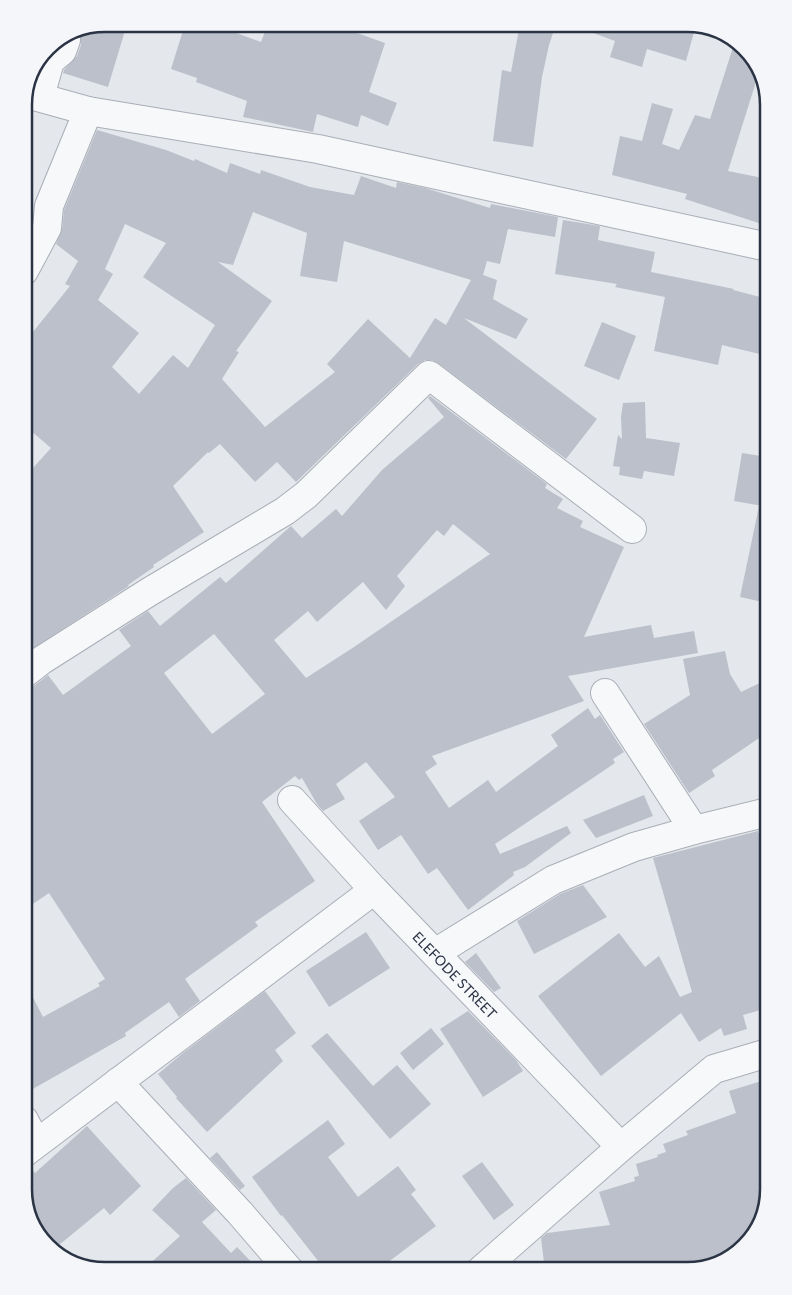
<svg xmlns="http://www.w3.org/2000/svg" width="792" height="1295" font-family="Lato,sans-serif">
	<style>
		.building { fill: #bbc0ca; fill-rule: evenodd }
		.lines { fill: none; stroke-linecap: round; stroke-linejoin: round }
		.street-casing { stroke: #a9aeb7; stroke-width: 30 }
		.street { stroke: #f7f8fa; stroke-width: 28 }
		.labels { text-anchor: middle; dominant-baseline: central; stroke-width: 4; stroke-linejoin: round; paint-order: stroke }
		.street-label { font-size: 14px; fill: #2b3445; stroke: #f4f6f9 }
		.rim { fill: none; stroke: #2b3445; stroke-width: 2.5 }
	</style>
	<rect width="100%" height="100%" fill="#e4e7ec"/>
	<path class="building" d="M105,24H127L108,87L63,73L64,70L77,56L81,45L80,34Z
		M185,24H212L261,42L268,24H332L385,43L369,92L397,103L388,126L361,115L358,127L317,114L313,132L243,117L247,101L196,82L197,78L171,69Z
		M520,24H556L549,45L542,77L533,147L493,141L502,70L511,72Z
		M574,24H692L696,25L686,61L647,49L642,67L610,57L615,41L574,26Z
		M735,41L760,69L728,171L768,179V226L685,199L687,194L612,175L620,136L642,141L652,103L673,109L662,144L679,150L695,115L710,119Z
		M97,130L166,150L194,161L195,159L227,173L230,163L260,174L261,170L310,187L354,195L361,176L396,188L397,182L425,188L490,208L491,204L558,217L555,237L508,229L500,264L487,261L483,275L497,280L493,299L528,319L516,339L464,318L597,419L566,459L438,363L432,360H425L418,364L296,482L277,462L255,482L220,444L209,453L208,452L173,486L204,532L153,565L154,567L128,585L129,586L24,654V478L51,448L24,425V343L70,286L65,284L78,261L56,244L62,230L64,210ZM253,212L307,233L300,276L337,282L344,241L471,280L446,325L435,318L410,358L368,319L327,364L335,372L265,427L222,379L239,352L236,351L272,301L218,262L233,265ZM125,224L166,243L143,277L215,325L188,368L173,355L139,394L112,367L139,333L98,300L113,274L105,269Z
		M563,220L600,226L598,240L655,252L651,272L734,289L733,290L768,299V356L722,345L718,365L654,351L665,297L615,287L617,284L555,274Z
		M602,322L636,336L619,380L584,366Z
		M430,396L547,484L545,488L563,499L557,508L583,521L580,527L624,547L584,637L651,625L654,638L694,631L698,653L568,676L584,701L432,756L437,764L425,772L449,808L488,780L496,792L558,746L551,735L588,708L595,719L600,715L624,752L613,759L615,763L495,844L500,854L567,826L571,833L525,867L513,872L514,875L468,910L437,868L428,874L401,835L378,850L359,821L395,797L366,762L336,784L345,799L323,811L317,804L302,778L299,780L295,776L262,802L315,881L255,922L258,926L185,979L200,1001L179,1017L169,1002L125,1033L126,1036L24,1094V980L43,1017L100,986L98,983L105,979L49,893L24,910V689L34,686L48,675L63,695L131,646L119,630L148,611L160,626L220,577L226,583L291,526L302,538L336,509L342,516L382,470L444,417L428,398ZM453,524L490,554L354,647L306,678L274,640L308,611L317,622L363,582L386,610L405,586L397,576L437,530L444,536ZM214,634L265,694L212,734L164,673Z
		M645,402L646,438L680,443L674,476L644,471L642,479L619,475L620,467L613,466L618,435L622,439L621,417L623,403Z
		M742,453L768,457V507L734,501Z
		M759,506L768,507V603L740,597Z
		M725,651L730,674L741,692L768,679V732L712,770L715,776L689,793L644,724L690,695L683,659Z
		M644,795L653,816L596,838L583,820Z
		M758,831L768,865V1008L743,1015L747,1029L724,1036L721,1028L699,1042L681,1013L601,1076L538,996L619,933L645,967L659,956L680,997L692,992L653,858Z
		M583,885L607,917L534,954L517,921L560,894Z
		M366,932L390,968L329,1007L306,971Z
		M476,953L501,988L494,992L465,962Z
		M265,991L296,1033L275,1050L283,1061L207,1132L176,1098L177,1097L158,1074L183,1053Z
		M468,1011L516,1060L523,1071L483,1097L440,1029Z
		M431,1028L444,1044L413,1070L400,1053Z
		M327,1033L373,1086L397,1065L431,1104L390,1139L311,1046Z
		M768,1079V1190L757,1231L723,1263L687,1271H545L541,1238L547,1233L610,1225L599,1192L635,1181L634,1177L639,1176L636,1164L658,1157L657,1155L666,1152L663,1144L688,1135L686,1131L736,1113L729,1091Z
		M328,1120L345,1144L328,1157L358,1197L398,1166L416,1190L411,1194L436,1226L387,1263L394,1271H326L282,1215L281,1216L252,1177Z
		M87,1126L141,1186L110,1215L104,1208L53,1250L32,1226L24,1190V1168L30,1167L35,1173Z
		M217,1152L245,1186L240,1190L210,1158Z
		M482,1162L514,1205L494,1220L462,1176Z
		M186,1178L216,1210L202,1222L231,1253L237,1247L260,1271H142L180,1236L152,1210L173,1188Z"/>
	<g class="lines">
		<g class="street-casing">
			<g id="street">
				<path d="M27,94L88,111L318,149L768,247"/>
				<path d="M40,97L50,61L62,51L66,40"/>
				<path d="M24,271L47,228L49,206L88,111"/>
				<path d="M24,674L42,660L149,592L285,511L306,495L429,375L632,529"/>
				<path d="M605,693L694,830"/>
				<path id="s1" d="M292,800L374,890L621,1147"/>
				<path d="M435,953L553,880L634,847L694,830L768,812"/>
				<path d="M118,1082L240,1213L290,1271"/>
				<path d="M24,1120L36,1143"/>
				<path d="M24,1153L374,890"/>
				<path d="M480,1271L621,1147L714,1069L768,1053"/>
			</g>
		</g>
		<use href="#street" class="street"/>
	</g>
	<g class="labels">
		<g class="street-label">
			<text stroke="none"><textPath href="#s1" startOffset="239">ELEFODE STREET</textPath></text>
		</g>
	</g>
	<path d="M0 0H792V1295H0ZM105 32H687A73 73 0 0 1 760 105V1189A73 73 0 0 1 687 1262H105A73 73 0 0 1 32 1189V105A73 73 0 0 1 105 32Z" fill="#f4f6f9" fill-rule="evenodd"/>
	<path class="rim" d="M105 32H687A73 73 0 0 1 760 105V1189A73 73 0 0 1 687 1262H105A73 73 0 0 1 32 1189V105A73 73 0 0 1 105 32Z"/>
</svg>
